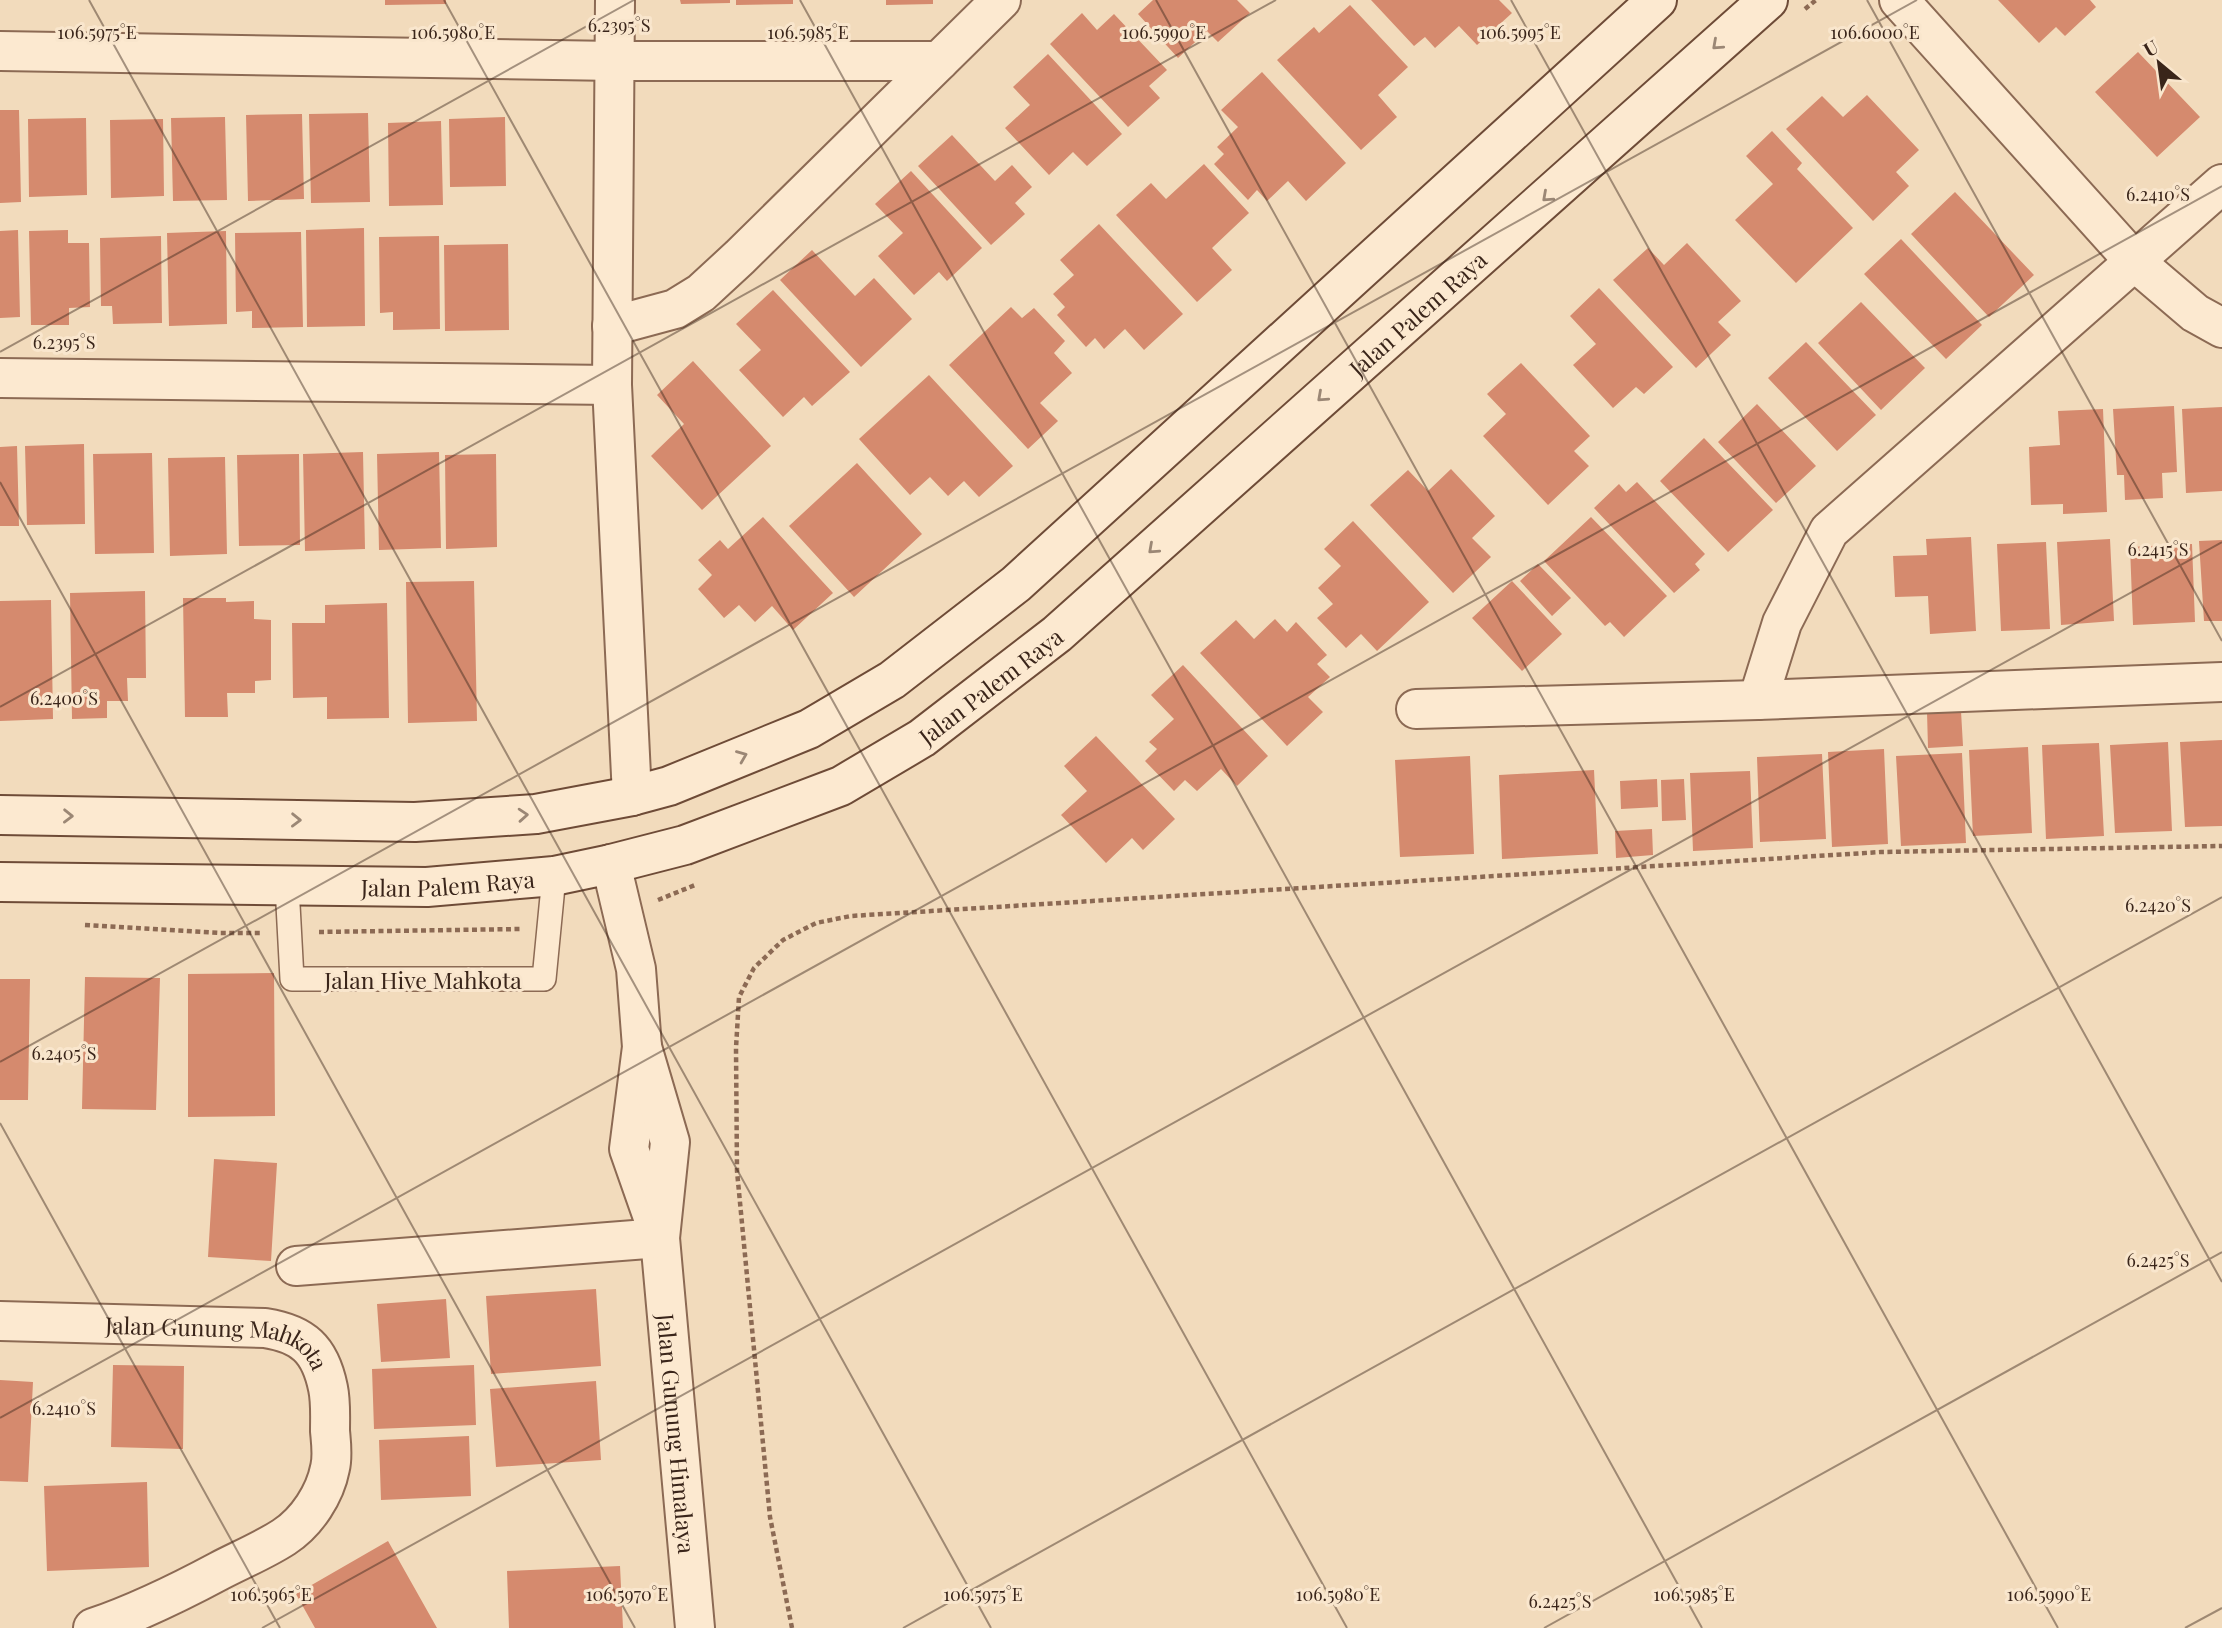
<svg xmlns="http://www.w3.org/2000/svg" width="2222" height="1628" font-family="'Playfair Display',serif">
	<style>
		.building { fill: #d58a6e }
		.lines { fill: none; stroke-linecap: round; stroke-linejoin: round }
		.lane-casing { stroke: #8c6a54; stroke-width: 26 }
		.street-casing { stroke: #8c6a54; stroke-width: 42 }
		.secondary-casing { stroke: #6e4b37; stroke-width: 42 }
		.path { stroke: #8c6a54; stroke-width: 4.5; stroke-dasharray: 5 3.5; stroke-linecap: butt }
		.lane { stroke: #fce9d0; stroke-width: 23 }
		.street { stroke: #fce9d0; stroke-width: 38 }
		.secondary { stroke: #fce9d0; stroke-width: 38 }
		.oneway { stroke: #9b8775 }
		.ticks { fill: none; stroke: #3a251a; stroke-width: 2; stroke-opacity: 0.45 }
		.labels { text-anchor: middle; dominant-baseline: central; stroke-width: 6; stroke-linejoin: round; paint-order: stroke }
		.street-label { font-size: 23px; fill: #3a251a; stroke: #f9e6cd }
		.ticks-label { font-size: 18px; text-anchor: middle; fill: #3a251a; stroke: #f9e6cd; stroke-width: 6; stroke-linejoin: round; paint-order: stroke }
	</style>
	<rect width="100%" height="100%" fill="#f2dbbc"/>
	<path class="building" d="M385,0H446V4L385,5Z
		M680,0H730V3L681,4Z
		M736,0H793V4L736,5Z
		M886,0H933V4L886,5Z
		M1153,0H1237L1250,13L1218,42L1207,31L1178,58L1138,14Z
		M1371,0H1499L1512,13L1477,45L1459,26L1435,48L1425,37L1414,46Z
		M1998,0H2090L2096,7L2065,36L2056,27L2039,43Z
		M1350,5L1408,67L1378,95L1397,117L1361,150L1277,60L1314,27L1319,33Z
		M1082,13L1097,30L1114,14L1167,70L1149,86L1160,98L1128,127L1050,44Z
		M2138,52L2200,117L2157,157L2095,92Z
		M1048,54L1122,134L1087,166L1073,152L1049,175L1005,128L1030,105L1013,87Z
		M1262,72L1346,163L1306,201L1288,181L1267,201L1257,190L1248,200L1214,164L1224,154L1217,147L1238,127L1221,110Z
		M1867,95L1919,150L1896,172L1909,186L1873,221L1786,129L1822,96L1843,117Z
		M0,110H19L21,202L0,203Z
		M368,113L370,202L311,203L309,114Z
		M302,114L304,199L248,201L246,115Z
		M225,117L227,200L173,201L171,118Z
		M505,117L506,186L450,187L449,119Z
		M86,118L87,195L29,197L28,119Z
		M163,119L164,196L111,198L110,120Z
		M441,121L443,205L389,206L388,123Z
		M1772,131L1802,163L1797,169L1853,228L1796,283L1735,220L1773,184L1746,156Z
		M952,135L995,181L1012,165L1032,187L1015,203L1025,214L991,245L918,166Z
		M1204,164L1249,213L1212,248L1232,270L1197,302L1116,215L1151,183L1166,199Z
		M911,171L982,248L947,281L939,272L914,295L878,256L903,233L875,204Z
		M1955,192L2034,275L1989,317L1911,234Z
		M1099,224L1183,314L1144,350L1125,329L1104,349L1095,338L1086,347L1057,315L1065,307L1053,294L1074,275L1060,260Z
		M364,228L365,326L307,327L306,230Z
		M18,230L20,317L0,318V231Z
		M68,230V243H89L90,307L69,308V325H31L29,231Z
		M226,231L227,324L169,326L167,233Z
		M301,232L303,327L252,328V311L236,312L235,233Z
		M161,236L162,323L113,324L112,306H101L100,238Z
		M439,236L440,329L393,330V312L380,313L379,237Z
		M1901,239L1982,325L1946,359L1864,274Z
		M1687,243L1741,301L1718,322L1731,335L1696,368L1613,280L1648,248L1664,265Z
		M508,244L509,330L445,331L444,245Z
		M812,250L855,296L874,278L912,319L861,367L780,280Z
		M1599,288L1673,367L1644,394L1636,387L1613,408L1573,365L1596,344L1570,316Z
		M773,290L850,372L812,406L804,397L783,417L739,370L761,350L736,324Z
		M1861,302L1925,368L1881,410L1818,343Z
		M1011,307L1022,318L1034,308L1065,341L1054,353L1072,373L1040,403L1058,421L1028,449L949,365Z
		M1806,342L1876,415L1837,451L1768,378Z
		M693,361L771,446L702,510L651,456L684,424L657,395Z
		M1521,363L1590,436L1574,451L1589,466L1548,505L1483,436L1506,414L1487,394Z
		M929,375L1013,466L979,497L964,481L948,496L930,477L910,495L859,439Z
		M1757,404L1816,466L1776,503L1718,442Z
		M2174,406L2177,472L2162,473L2163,498L2125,500L2124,475H2117L2113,409Z
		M2222,407V491L2186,493L2182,409Z
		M2103,409L2107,512L2063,514V504L2031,505L2029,447L2060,445L2058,411Z
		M1704,438L1773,510L1728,552L1660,481Z
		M84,444L85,524L27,525L25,446Z
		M17,446L19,526H0V447Z
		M363,452L365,549L305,551L303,454Z
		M439,452L441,548L379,550L377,454Z
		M152,453L154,553L95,554L93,454Z
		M299,454L300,545L239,546L237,455Z
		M496,454L497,547L446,549L445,455Z
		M225,457L227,554L170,556L168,458Z
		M857,463L922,534L854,597L789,526Z
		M1451,469L1495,516L1472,538L1491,557L1453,593L1370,505L1408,470L1428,491Z
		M1637,482L1705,554L1695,564L1700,570L1674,593L1594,508L1619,484L1626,492Z
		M763,517L833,593L793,630L772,606L755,622L739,605L724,618L698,589L712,575L698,560L720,540L728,549Z
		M1591,517L1667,596L1624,637L1610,622L1605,626L1544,561Z
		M1353,521L1429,602L1377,651L1361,634L1346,648L1317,618L1333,604L1318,588L1341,566L1324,549Z
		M1971,537L1976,631L1930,634L1928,596L1895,597L1893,556L1927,555L1926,539Z
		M2110,539L2114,621L2061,625L2057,542Z
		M2222,540V621H2204L2199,541Z
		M2046,542L2050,629L2001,631L1997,544Z
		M2192,544L2195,622L2133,625L2130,547Z
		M1538,564L1571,598L1552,616L1520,581Z
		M474,581L477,721L408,723L406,582Z
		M1512,581L1562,634L1522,671L1472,618Z
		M145,591L146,678H127L128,701H107V718L72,719L70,593Z
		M183,598H226V602L254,601V619L271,620V680L255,681V693H227L228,717H185Z
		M51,600L53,719L0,721V601Z
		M387,603L389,718L327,719V697L293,698L292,623H325V605Z
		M1275,619L1287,632L1296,622L1327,655L1317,664L1330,677L1308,697L1323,712L1287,746L1200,653L1236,620L1254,639Z
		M1183,665L1268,756L1237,786L1221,769L1197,791L1185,780L1174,791L1145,761L1157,749L1149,742L1174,719L1151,695Z
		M1961,711L1963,746L1928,748L1927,712Z
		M1096,736L1175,819L1143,850L1132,838L1106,863L1061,815L1087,791L1064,766Z
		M2222,740V826L2185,827L2180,742Z
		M2168,742L2172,831L2115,833L2110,745Z
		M2099,743L2104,836L2046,839L2042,745Z
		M2028,747L2032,833L1973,836L1969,750Z
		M1884,749L1888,844L1832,847L1828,752Z
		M1962,753L1966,843L1901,846L1896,756Z
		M1822,754L1826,839L1760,842L1757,757Z
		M1470,756L1474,854L1400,857L1395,760Z
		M1594,770L1598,854L1502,859L1499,775Z
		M1750,771L1753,848L1693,851L1690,773Z
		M1657,779L1658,807L1621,809L1620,781Z
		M1684,779L1686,820L1662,821L1661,780Z
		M1652,829L1653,855L1616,858L1615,831Z
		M274,973L275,1116L188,1117V974Z
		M85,977L160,978L156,1110L82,1109Z
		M0,979H30L28,1100H0Z
		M214,1159L277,1163L271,1261L208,1257Z
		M596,1289L601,1366L491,1374L486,1296Z
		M446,1299L450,1358L381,1362L377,1304Z
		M113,1365L184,1366L183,1449L111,1447Z
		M474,1365L476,1425L374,1429L372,1369Z
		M0,1380L33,1382L28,1482L0,1481Z
		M596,1381L601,1460L496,1467L490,1389Z
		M469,1436L471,1496L381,1500L379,1440Z
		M147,1482L149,1567L47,1571L44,1486Z
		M388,1541L437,1628H315L296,1594Z
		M620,1566L623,1628H509L507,1571Z"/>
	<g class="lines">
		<g class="lane-casing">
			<path id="lane" d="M287,886L292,979H544L554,876"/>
		</g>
		<g class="street-casing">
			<g id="street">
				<path d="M615,0L612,385L632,796"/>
				<path d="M1899,0L2134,261L2195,313L2222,328"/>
				<path d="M0,51L615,61H939"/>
				<path d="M612,326L675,309L701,293L740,257L1001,0"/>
				<path d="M0,378L612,385"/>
				<path d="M1758,700L1782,623L1829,531L2222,184"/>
				<path d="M1416,709L1758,700L2222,682"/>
				<path d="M611,864L636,969L642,1047L629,1149L656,1226"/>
				<path id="s1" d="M642,1047L670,1142L660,1238L695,1628"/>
				<path d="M296,1266L660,1238"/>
				<path id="s2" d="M0,1321L265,1328C303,1334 320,1349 328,1388C331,1402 330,1416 330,1431C331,1442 333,1456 330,1468C325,1494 307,1522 284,1537C264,1550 240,1560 219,1571C178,1593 137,1613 93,1628"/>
			</g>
		</g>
		<g class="secondary-casing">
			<g id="secondary">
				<path d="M0,815L415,822L536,814L632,796L669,786L809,729L892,680L1016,584L1657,0"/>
				<path id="s3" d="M0,882L427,887L554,876L611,864L685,845L841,786L922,738L1057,634L1768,0"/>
			</g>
		</g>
		<path class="path" d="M1805,9L1816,0
			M658,900L695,885
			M85,925L220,933H261
			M319,932L520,929
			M792,1628L770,1517L737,1171L736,1048L739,997L754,968L783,940L816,923L851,916L1881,852L2222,846"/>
		<use href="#lane" class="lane"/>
		<use href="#street" class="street"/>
		<use href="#secondary" class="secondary"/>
	</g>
	<defs><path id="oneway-chevron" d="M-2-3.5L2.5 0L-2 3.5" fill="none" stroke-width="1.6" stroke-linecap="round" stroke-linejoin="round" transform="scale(1.75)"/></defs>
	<g class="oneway">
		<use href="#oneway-chevron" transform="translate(1717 45) rotate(138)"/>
		<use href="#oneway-chevron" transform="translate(1547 197) rotate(138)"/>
		<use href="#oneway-chevron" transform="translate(1322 397) rotate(138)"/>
		<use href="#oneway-chevron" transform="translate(1153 549) rotate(138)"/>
		<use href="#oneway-chevron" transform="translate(742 756) rotate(-22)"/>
		<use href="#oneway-chevron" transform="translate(523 815) rotate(-4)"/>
		<use href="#oneway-chevron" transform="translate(68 816) rotate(1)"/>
		<use href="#oneway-chevron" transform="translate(296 820) rotate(1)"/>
	</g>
	<path class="ticks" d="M89,0L991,1628M444,0L1347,1628M800,0L1702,1628M1156,0L2058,1628M1511,0L2222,1282M1867,0L2222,641M0,352L634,0M0,482L635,1628M0,707L1276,0M0,1062L1917,0M0,1123L280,1628M0,1418L2222,186M262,1628L2222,542M903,1628L2222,897M1544,1628L2222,1252M2185,1628L2222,1608"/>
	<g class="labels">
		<g class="street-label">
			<text stroke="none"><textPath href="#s3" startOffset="1603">Jalan Palem Raya</textPath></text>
			<text stroke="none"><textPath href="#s3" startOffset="1036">Jalan Palem Raya</textPath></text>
			<text stroke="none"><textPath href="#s3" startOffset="448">Jalan Palem Raya</textPath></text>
			<text x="423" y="979">Jalan Hive Mahkota</text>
			<text stroke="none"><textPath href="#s2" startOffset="222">Jalan Gunung Mahkota</textPath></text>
			<text stroke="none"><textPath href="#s1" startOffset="392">Jalan Gunung Himalaya</textPath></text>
		</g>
	</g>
	<g class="ticks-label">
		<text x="619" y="32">6.2395°S</text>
		<text x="97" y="39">106.5975°E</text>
		<text x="453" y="39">106.5980°E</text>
		<text x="808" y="39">106.5985°E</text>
		<text x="1164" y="39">106.5990°E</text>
		<text x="1520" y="39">106.5995°E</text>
		<text x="1875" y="39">106.6000°E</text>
		<text x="2158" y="201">6.2410°S</text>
		<text x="64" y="349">6.2395°S</text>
		<text x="2158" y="556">6.2415°S</text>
		<text x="64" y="705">6.2400°S</text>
		<text x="2158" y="912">6.2420°S</text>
		<text x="64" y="1060">6.2405°S</text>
		<text x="2158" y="1267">6.2425°S</text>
		<text x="64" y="1415">6.2410°S</text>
		<text x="271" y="1601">106.5965°E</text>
		<text x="627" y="1601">106.5970°E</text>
		<text x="983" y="1601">106.5975°E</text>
		<text x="1338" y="1601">106.5980°E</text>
		<text x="1694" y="1601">106.5985°E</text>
		<text x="2049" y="1601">106.5990°E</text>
		<text x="1560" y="1608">6.2425°S</text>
	</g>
	<g transform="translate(2159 63) rotate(331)" stroke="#f9e6cd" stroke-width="5" paint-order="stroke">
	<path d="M0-5L12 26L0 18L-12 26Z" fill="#3a251a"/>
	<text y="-10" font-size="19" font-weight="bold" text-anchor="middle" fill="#3a251a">U</text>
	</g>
</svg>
